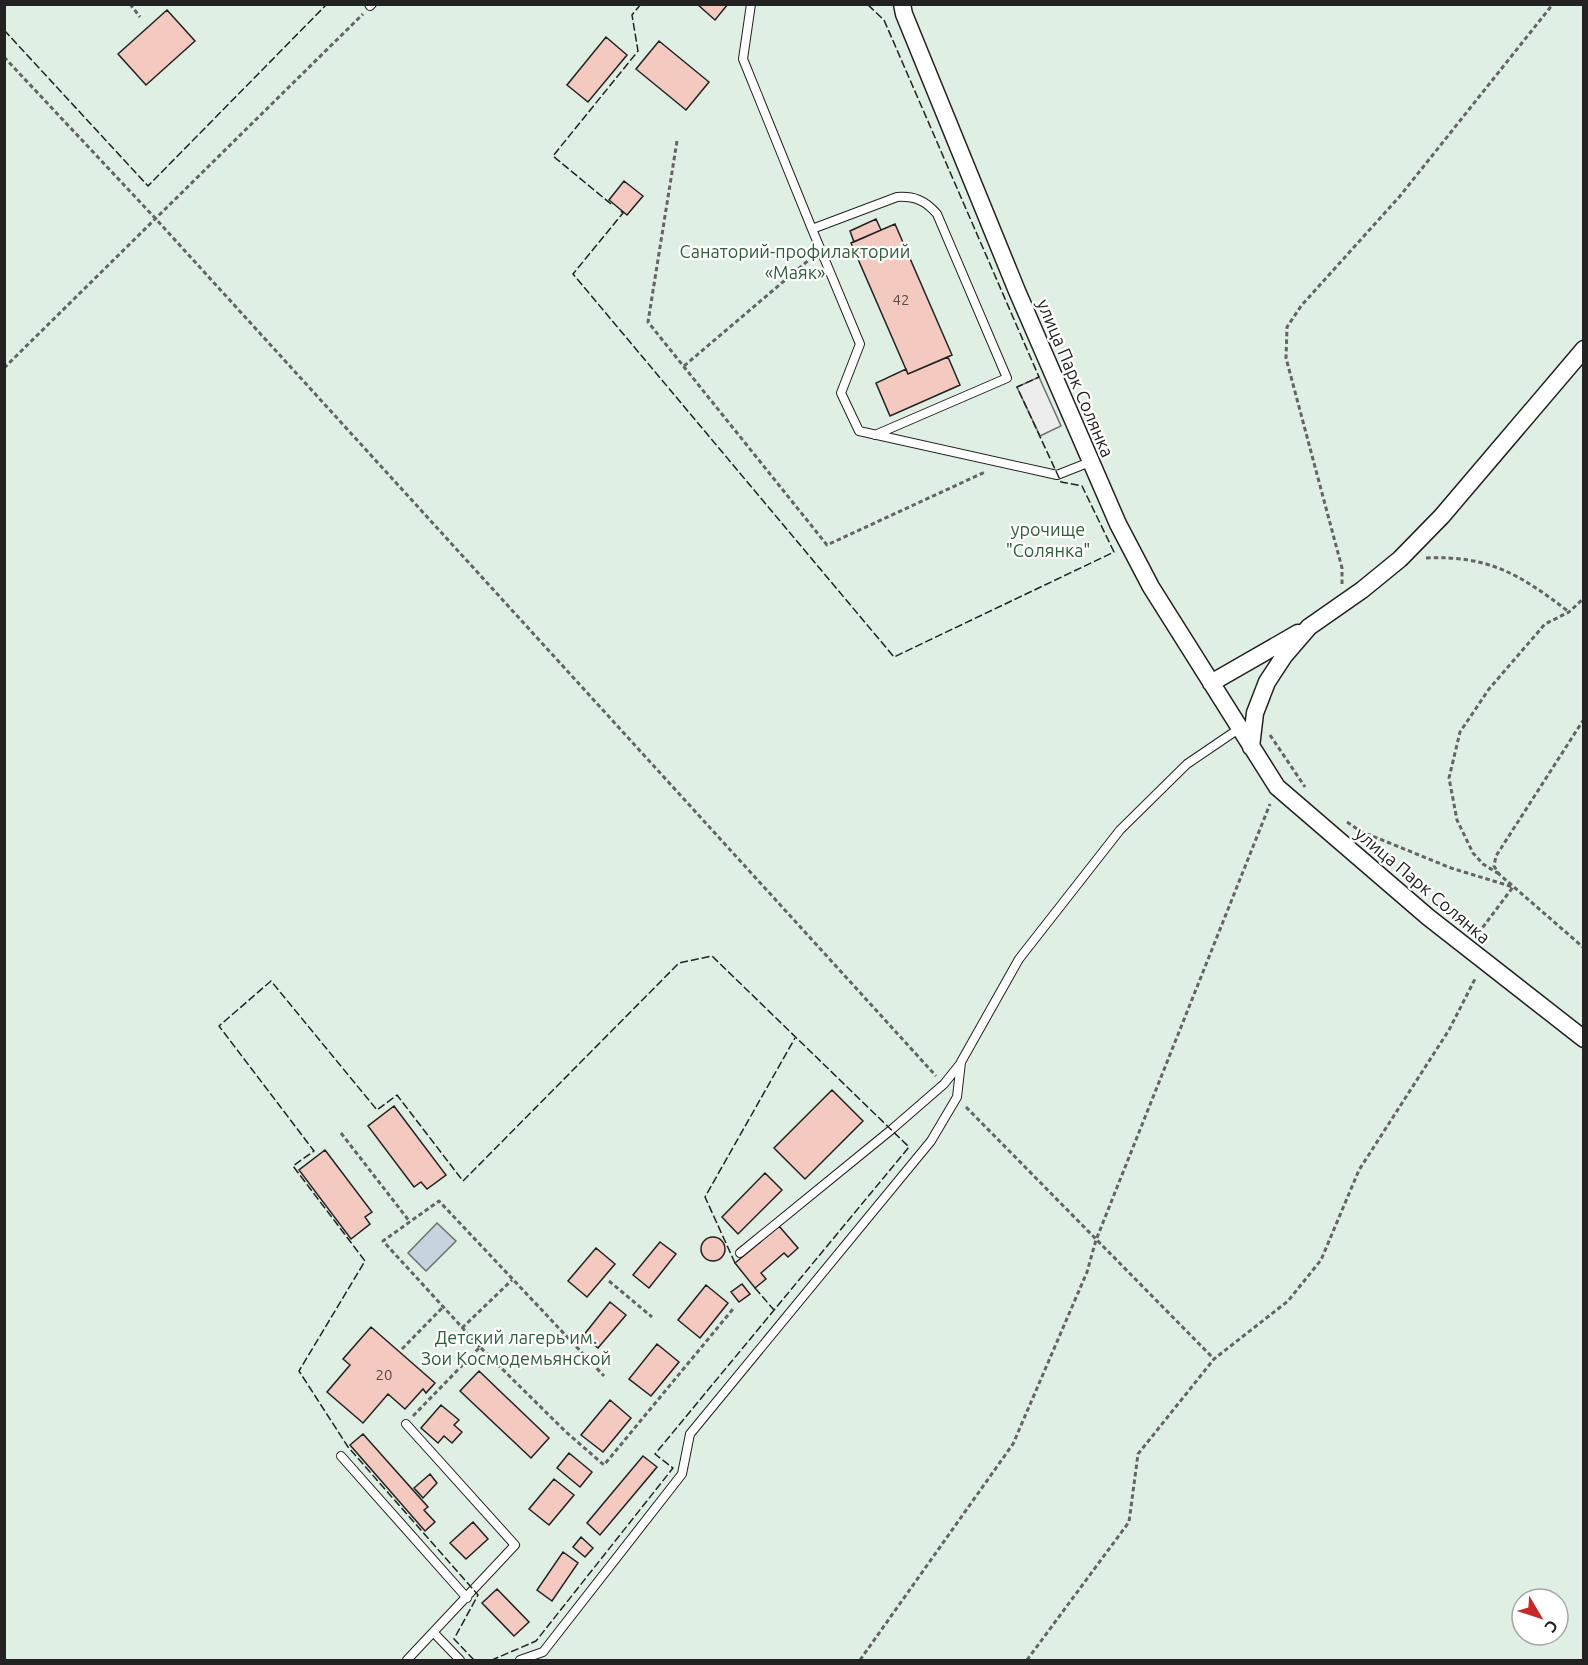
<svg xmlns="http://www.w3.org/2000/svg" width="1588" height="1665" font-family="Ubuntu,sans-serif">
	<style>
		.green { fill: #e0efe3; stroke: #6f6f6f; stroke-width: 1.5; fill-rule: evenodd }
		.parking { fill: #ededed; stroke: #6f6f6f; stroke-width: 1.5 }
		.water { fill: #c7d3dd; stroke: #6f6f6f; stroke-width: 1.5 }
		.building { fill: #f3c9c0; stroke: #222; stroke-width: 1.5 }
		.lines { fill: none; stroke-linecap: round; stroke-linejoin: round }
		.lane-casing { stroke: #222; stroke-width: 10 }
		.street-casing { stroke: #222; stroke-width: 19 }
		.path { stroke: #646464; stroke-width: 3; stroke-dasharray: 4.5 3; stroke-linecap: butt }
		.lane { stroke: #fff; stroke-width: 8 }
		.street { stroke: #fff; stroke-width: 16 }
		.fence { stroke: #222; stroke-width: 1.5; stroke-dasharray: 8 3; stroke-linecap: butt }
		.labels { text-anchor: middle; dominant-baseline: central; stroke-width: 4.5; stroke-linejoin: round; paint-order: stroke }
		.number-label { font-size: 15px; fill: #564c4a }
		.park-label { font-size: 18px; fill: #2f5e38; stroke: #fff }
		.street-label { font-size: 18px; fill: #222; stroke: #fff }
	</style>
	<rect width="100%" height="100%" fill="#fff"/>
	<path class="green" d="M5,5H1583V1660H5ZM1522,1599H1558V1635H1522Z"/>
	<path class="parking" d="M1039,377L1061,426L1040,436L1017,387Z"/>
	<path class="water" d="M437,1223L456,1241L426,1271L408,1253Z"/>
	<path class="building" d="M697,4H728L715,20Z
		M167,10L195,41L146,85L118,54Z
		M606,37L627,55L588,102L567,85Z
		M659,41L709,82L686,110L636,69Z
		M624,181L643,196L627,215L609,200Z
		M876,219L881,230L854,242L850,231Z
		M895,224L952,355L908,374L851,243Z
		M948,357L960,385L890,416L876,383L906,369L908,374Z
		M832,1090L863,1121L805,1179L774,1148Z
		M394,1106L446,1175L427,1189L421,1182L414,1187L368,1126Z
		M325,1150L372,1212L365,1217L370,1224L351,1239L299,1170Z
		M765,1173L782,1190L738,1234L722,1217Z
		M779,1226L798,1248L788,1257L784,1253L761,1273L766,1279L755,1288L735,1263Z
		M701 1249a12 12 0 1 1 24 0a12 12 0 1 1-24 0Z
		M660,1242L676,1254L649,1288L633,1275Z
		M596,1248L615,1264L587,1297L568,1281Z
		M742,1284L750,1294L739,1302L731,1292Z
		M706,1285L728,1303L700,1338L678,1320Z
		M610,1302L626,1315L598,1348L583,1336Z
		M371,1327L435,1383L426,1393L423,1389L405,1409L388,1394L363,1423L327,1392L350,1365L343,1359Z
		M657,1344L679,1362L651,1396L629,1379Z
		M479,1371L549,1438L531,1458L460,1391Z
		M610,1400L631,1418L603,1452L581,1435Z
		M441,1405L459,1420L454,1425L462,1432L452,1443L444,1436L438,1443L421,1428Z
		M363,1434L428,1507L424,1510L435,1522L425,1531L350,1445Z
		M569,1453L592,1472L580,1487L557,1468Z
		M643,1456L657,1467L600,1535L587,1523Z
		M430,1474L437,1483L423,1498L414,1488Z
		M554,1479L574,1495L549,1525L529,1509Z
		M473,1522L488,1539L466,1559L450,1543Z
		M581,1537L593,1548L585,1557L573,1547Z
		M563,1552L578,1563L552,1601L537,1590Z
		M497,1589L529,1622L514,1636L482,1603Z"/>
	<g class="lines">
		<g class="lane-casing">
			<path id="lane" d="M369,4L370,6L372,4
				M751,4L743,59L812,229
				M875,435L1007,378L937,214C925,200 914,196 897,197L812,229L860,344L841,393L859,431L1057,475L1090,462
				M740,1253L891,1130L944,1084L960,1064
				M406,1424L515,1545L407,1660
				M341,1456L467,1598
				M434,1633L460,1660
				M520,1660L543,1652L682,1474L690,1434L931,1141L957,1097L961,1062L1019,959L1120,830L1187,764L1240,728"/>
		</g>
		<g class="street-casing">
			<path id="street" d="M902,4L904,14L1017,291L1118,524L1151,587L1277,787L1428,917L1584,1039
				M1211,683L1298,633
				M1251,747L1255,713L1267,682L1284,656L1309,627L1362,590L1400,559L1442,516L1584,349"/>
		</g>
		<path class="path" d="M130,4L140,17
			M4,57L155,218L936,1076
			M677,141L648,322L827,545L985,472
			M684,366L810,259
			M4,368L363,14
			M1426,558C1489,555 1521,575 1569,612
			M1342,584V568L1286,358L1287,327L1301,306L1400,196L1553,4
			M1584,719L1496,856L1494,866L1499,874L1584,948
			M1270,735L1305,787
			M1347,822L1360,831L1451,868L1513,887L1477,935
			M1499,874L1483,864L1473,853L1457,820L1449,778L1460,732L1489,689L1545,624L1569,612L1584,598
			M966,1107L1214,1359
			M341,1133L410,1222
			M609,1281L652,1317
			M462,1328L512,1280
			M480,1347L383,1241L439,1201L604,1376
			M402,1349L443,1307
			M413,1416L480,1347L566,1432L604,1465L733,1309
			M860,1660L1013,1444L1087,1272L1096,1240L1270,804
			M1027,1660L1129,1522L1138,1454L1214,1359L1288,1301L1321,1260L1359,1170L1449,1030L1476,977"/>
		<use href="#lane" class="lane"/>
		<use href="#street" class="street"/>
		<path class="fence" d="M4,30L148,186L327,4
			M611,204L553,156L638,51L632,15L641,4
			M621,211L623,213L573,274L894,657L1114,552L1082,486L1061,482L1017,387L1039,377L884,20L867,4
			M735,1263L705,1197L795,1038
			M755,1288L774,1310
			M474,1660L454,1639L478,1595L348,1447L299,1371L365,1261L293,1166L314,1151L219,1026L271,981L377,1110L397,1095L463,1181L679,963L712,956L909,1147L655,1454L673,1468L536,1641L492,1660"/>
	</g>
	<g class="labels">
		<g class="number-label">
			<text x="901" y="299">42</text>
			<text x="384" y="1374">20</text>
		</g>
		<g class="park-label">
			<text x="795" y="251">Санаторий-профилакторий<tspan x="795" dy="21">«Маяк»</tspan></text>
			<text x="1048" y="529">урочище<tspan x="1048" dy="21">"Солянка"</tspan></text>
			<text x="516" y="1337">Детский лагерь им.<tspan x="516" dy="21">Зои Космодемьянской</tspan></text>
		</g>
		<g class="street-label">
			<text transform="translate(1076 378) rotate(67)">улица Парк Солянка</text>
			<text transform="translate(1423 885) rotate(40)">улица Парк Солянка</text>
		</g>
	</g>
	<rect width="1588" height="1665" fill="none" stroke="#222222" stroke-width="12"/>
	<g transform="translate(1540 1617) rotate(129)"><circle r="28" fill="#ffffff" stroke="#a7a7a7" stroke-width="1.5"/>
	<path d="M0-4.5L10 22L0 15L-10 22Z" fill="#c62828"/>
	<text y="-9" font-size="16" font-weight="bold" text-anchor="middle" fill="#222222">С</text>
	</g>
</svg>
